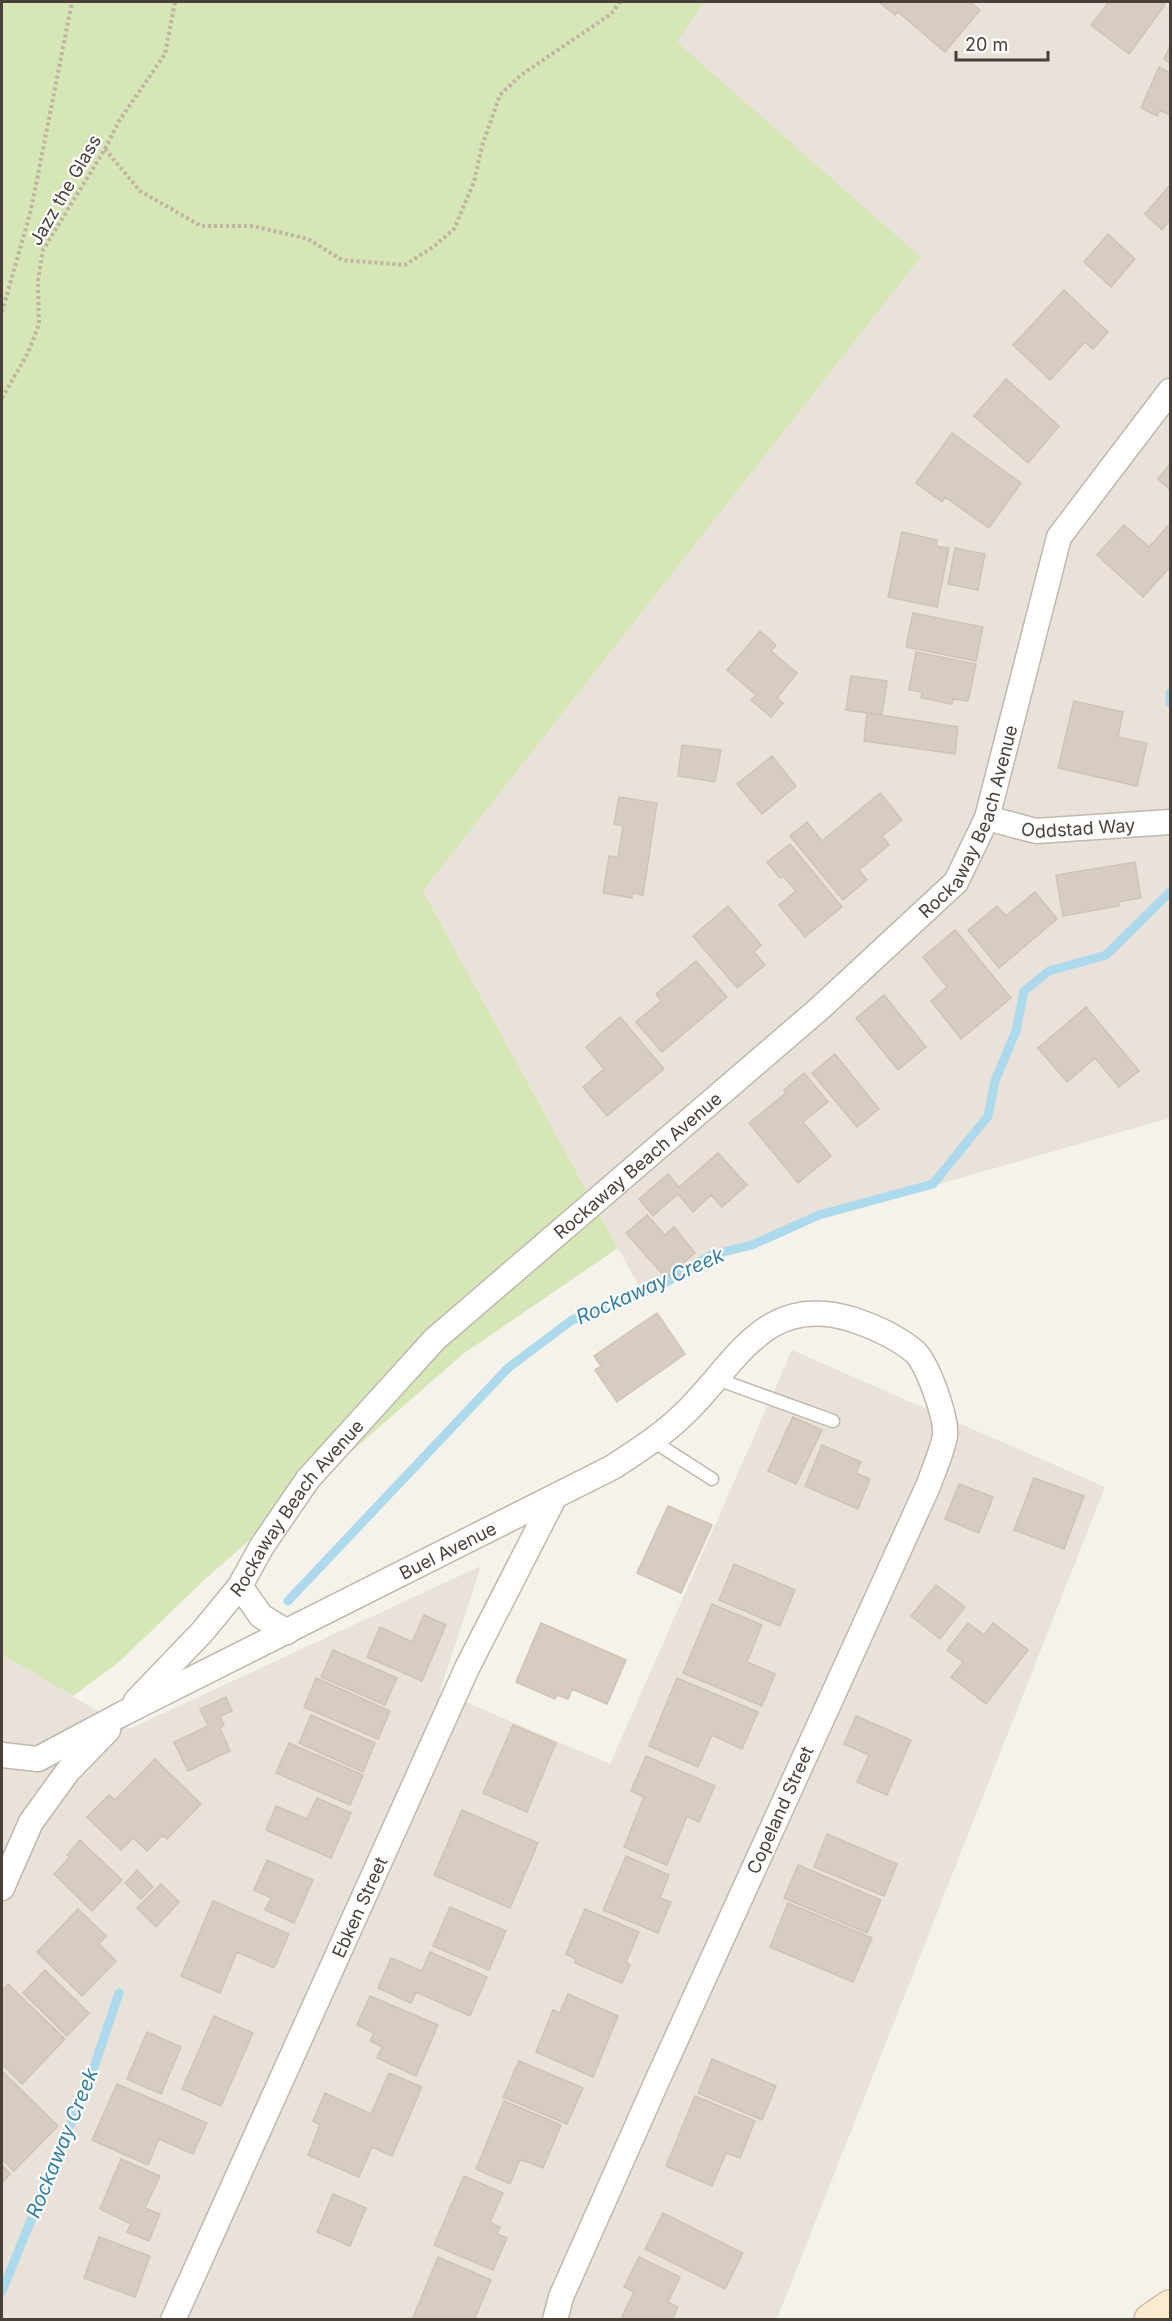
<svg xmlns="http://www.w3.org/2000/svg" width="1172" height="2321" font-family="Inter,sans-serif">
	<style>
		.residential { fill: #e8e2da }
		.green { fill: #d6e6b7 }
		.lines { fill: none; stroke-linecap: round; stroke-linejoin: round }
		.stream { stroke: #add9ec; stroke-width: 9 }
		.building { fill: #d6ccc1; stroke: #d0c3b5; stroke-width: 1.5 }
		.lane-casing { stroke: #c0b8ae; stroke-width: 15 }
		.street-casing { stroke: #c0b8ae; stroke-width: 27 }
		.secondary-casing { stroke: #d1bf9e; stroke-width: 36 }
		.path { stroke: #c1b2a1; stroke-width: 4; stroke-dasharray: 3 3; stroke-linecap: butt }
		.lane { stroke: #fff; stroke-width: 12 }
		.street { stroke: #fff; stroke-width: 24 }
		.secondary { stroke: #fbeccf; stroke-width: 33 }
		.labels { text-anchor: middle; dominant-baseline: central; stroke-width: 4.5; stroke-linejoin: round; paint-order: stroke }
		.street-label { font-size: 18px; fill: #494139; stroke: #fff }
		.water-label { font-size: 20px; font-style: italic; fill: #357d9f; stroke: #fff }
	</style>
	<rect width="100%" height="100%" fill="#f5f1eb"/>
	<path class="residential" d="M704,2H1170V1118L765,1234L645,1297L423,891L921,257L676,42Z
		M792,1350L1105,1487L777,2319L2,2320V1655L129,1729L481,1566L440,1691L610,1764Z"/>
	<path class="green" d="M2,2H704L677,42L921,257L423,891L618,1248L463,1354L204,1580L119,1662L73,1696L2,1655Z"/>
	<g class="lines">
		<path class="stream" d="M1170,693V703
			M288,1601L508,1368L572,1320L662,1285L711,1255L752,1245L819,1215L933,1184L988,1116L995,1081L1016,1031L1024,991L1049,971L1106,955L1170,892
			M2,2291L95,2064L119,1993"/>
	</g>
	<path class="building" d="M879,2H970L980,10L945,52L898,12L895,15Z
		M1109,2H1161L1165,5L1129,54L1091,25Z
		M1170,46V63L1164,59Z
		M1159,67L1170,73V115L1160,110L1157,116L1141,108Z
		M1170,185V220L1162,230L1145,214Z
		M1108,234L1135,259L1111,287L1084,262Z
		M1064,290L1108,332L1093,349L1085,342L1050,380L1013,345Z
		M1006,379L1059,426L1028,463L974,416Z
		M952,433L1021,483L989,528L945,497L942,502L916,483Z
		M1170,464V490L1158,479Z
		M1170,524V567L1143,597L1097,555L1124,525L1149,547Z
		M902,532L937,540L936,546L949,548L937,607L888,597Z
		M955,548L985,554L978,590L948,584Z
		M913,613L983,627L976,661L906,647Z
		M760,631L776,645L771,651L797,673L777,698L783,703L771,717L751,700L756,695L727,670Z
		M916,652L976,664L968,701L953,699L952,704L921,698L922,692L909,690Z
		M851,676L887,681L882,715L846,710Z
		M1074,701L1123,712L1118,737L1147,743L1137,786L1058,768Z
		M867,713L958,727L955,754L864,741Z
		M682,745L721,750L715,782L678,776Z
		M772,756L796,786L762,814L737,784Z
		M880,793L902,820L882,836L889,845L859,870L867,880L843,900L790,836L807,822L822,841Z
		M619,797L657,803L643,895L632,893V898L603,893L609,856L618,857L623,826L614,824Z
		M790,844L842,907L805,937L779,905L796,891L783,876L780,878L767,862Z
		M1135,862L1141,898L1118,902L1119,906L1063,916L1056,875Z
		M1035,892L1057,919L999,968L968,930L997,906L1006,916Z
		M728,906L761,945L754,952L765,965L737,988L693,936Z
		M955,930L1011,998L961,1039L931,1001L947,987L923,957Z
		M696,961L727,997L662,1052L636,1022L661,1001L656,994Z
		M884,995L926,1047L898,1070L856,1018Z
		M1086,1007L1139,1071L1119,1087L1095,1058L1067,1082L1038,1048Z
		M620,1017L664,1069L607,1116L583,1087L604,1069L586,1047Z
		M835,1054L879,1109L857,1127L812,1073Z
		M804,1073L828,1102L803,1122L831,1156L798,1183L749,1123L786,1093L784,1090Z
		M718,1153L747,1185L722,1207L711,1195L693,1212L678,1194L653,1216L639,1199L668,1174L679,1187Z
		M647,1215L665,1235L674,1227L695,1253L666,1278L626,1233Z
		M657,1313L685,1354L617,1402L595,1370L601,1366L594,1356Z
		M793,1417L822,1430L796,1484L768,1471Z
		M822,1445L861,1462L856,1473L870,1479L858,1509L805,1486Z
		M1034,1478L1084,1496L1064,1549L1014,1530Z
		M959,1484L993,1497L979,1533L945,1519Z
		M668,1506L712,1525L681,1593L637,1573Z
		M734,1564L795,1590L780,1626L719,1600Z
		M936,1585L965,1607L940,1639L911,1616Z
		M712,1604L762,1625L747,1662L775,1674L762,1706L683,1673Z
		M424,1615L446,1625L422,1681L367,1657L380,1627L412,1642Z
		M541,1623L626,1660L607,1704L572,1689L568,1699L557,1695L555,1699L516,1682Z
		M968,1623L984,1635L993,1623L1028,1650L986,1704L951,1677L963,1662L947,1650Z
		M333,1650L397,1678L385,1705L321,1677Z
		M316,1678L390,1711L378,1739L304,1707Z
		M677,1678L758,1712L742,1749L712,1735L698,1767L649,1746Z
		M226,1697L232,1711L220,1716L224,1725L220,1728L230,1751L188,1771L174,1742L208,1726L200,1709Z
		M311,1715L375,1743L363,1772L299,1743Z
		M856,1716L911,1740L887,1795L857,1782L869,1755L844,1744Z
		M513,1725L556,1743L527,1812L483,1793Z
		M289,1743L363,1775L350,1805L276,1773Z
		M646,1756L715,1786L699,1822L687,1816L667,1865L624,1847L644,1797L631,1791Z
		M155,1759L201,1804L167,1839L163,1835L147,1851L133,1838L121,1850L87,1817L109,1795L115,1800Z
		M317,1798L351,1813L331,1858L266,1830L276,1806L307,1819Z
		M462,1810L538,1843L510,1908L434,1875Z
		M827,1834L897,1864L884,1896L814,1867Z
		M80,1840L122,1880L92,1911L54,1874L70,1857L67,1855Z
		M626,1856L669,1875L660,1898L671,1902L658,1933L603,1910Z
		M267,1860L313,1880L294,1923L265,1910L271,1898L254,1890Z
		M798,1865L881,1900L867,1933L784,1898Z
		M137,1870L153,1887L141,1899L125,1883Z
		M161,1884L179,1902L156,1927L137,1908Z
		M213,1901L289,1934L274,1968L237,1952L220,1993L181,1976Z
		M788,1903L872,1938L853,1982L770,1947Z
		M450,1907L506,1931L489,1970L433,1946Z
		M78,1909L106,1936L99,1944L116,1961L82,1996L37,1952Z
		M585,1909L639,1932L626,1962L630,1965L622,1983L575,1963L576,1959L566,1954Z
		M430,1952L487,1977L470,2016L416,1992L411,2003L378,1988L391,1958L422,1971Z
		M45,1970L89,2013L67,2036L23,1993Z
		M8,1984L65,2039L22,2084L2,2064V1991Z
		M568,1994L618,2016L593,2077L536,2052L553,2010L560,2013Z
		M370,1996L438,2025L416,2076L377,2058L382,2047L370,2041L374,2033L357,2025Z
		M214,2016L253,2033L221,2106L182,2089Z
		M147,2032L181,2047L161,2094L127,2079Z
		M712,2059L776,2086L762,2120L698,2093Z
		M519,2061L583,2088L567,2124L503,2097Z
		M2,2071L58,2126L14,2171L2,2159Z
		M389,2073L422,2087L392,2156L372,2147L359,2177L308,2155L320,2125L313,2121L325,2093L371,2114Z
		M117,2084L207,2123L193,2154L159,2139L148,2165L92,2140Z
		M695,2096L755,2121L740,2158L726,2153L712,2186L666,2166Z
		M504,2101L561,2125L543,2168L520,2159L510,2184L476,2169Z
		M121,2159L160,2176L145,2208L160,2214L149,2241L127,2232L131,2224L100,2209Z
		M2,2165L10,2174L2,2183Z
		M464,2176L503,2193L490,2222L500,2227L497,2234L507,2238L493,2270L434,2245Z
		M333,2194L366,2208L350,2246L317,2232Z
		M663,2213L743,2253L725,2289L645,2249Z
		M99,2237L150,2256L135,2297L84,2278Z
		M438,2257L491,2280L474,2320H412Z
		M639,2257L680,2277L668,2302L678,2307L672,2320H626L622,2316L634,2292L624,2287Z"/>
	<g class="lines">
		<g class="lane-casing">
			<path id="lane" d="M717,1379L833,1421
				M653,1441L712,1479"/>
		</g>
		<g class="street-casing">
			<g id="street">
				<path id="s1" d="M987,818L1036,831L1170,822"/>
				<path d="M240,1586L261,1616L287,1632"/>
				<path id="s2" d="M136,1701L203,1631L240,1586L262,1546L308,1479L435,1339L819,1009L956,882L987,818L1059,537L1170,391"/>
				<path id="s3" d="M2,1755L38,1759L124,1713L613,1467C639,1450 664,1434 686,1412C737,1362 765,1293 851,1319C875,1327 896,1336 915,1352C928,1365 947,1418 945,1436C942,1452 934,1469 929,1484L657,2081L561,2297L555,2320"/>
				<path d="M2,1888L31,1822L68,1771L108,1730"/>
				<path id="s4" d="M173,2320L467,1668L554,1498"/>
			</g>
		</g>
		<g class="secondary-casing">
			<path id="secondary" d="M1151,2320L1170,2307"/>
		</g>
		<path class="path" d="M105,149L140,191L201,226H253L308,239L342,260L405,265L433,247L454,229L474,182L482,146L500,95L521,75L611,14L620,2
			M2,312L31,210L72,2
			M2,398L28,353L39,324L38,281L43,250L105,149L119,121L165,54L175,2"/>
		<use href="#lane" class="lane"/>
		<use href="#street" class="street"/>
		<use href="#secondary" class="secondary"/>
	</g>
	<g class="labels">
		<g class="street-label">
			<text transform="translate(65 190) rotate(-60)">Jazz the Glass</text>
			<text stroke="none"><textPath href="#s2" startOffset="1224">Rockaway Beach Avenue</textPath></text>
			<text stroke="none"><textPath href="#s1" startOffset="93">Oddstad Way</textPath></text>
			<text stroke="none"><textPath href="#s2" startOffset="738">Rockaway Beach Avenue</textPath></text>
			<text stroke="none"><textPath href="#s2" startOffset="252">Rockaway Beach Avenue</textPath></text>
			<text stroke="none"><textPath href="#s3" startOffset="496">Buel Avenue</textPath></text>
			<text transform="translate(780 1810) rotate(-66)">Copeland Street</text>
			<text stroke="none"><textPath href="#s4" startOffset="453">Ebken Street</textPath></text>
		</g>
		<g class="water-label">
			<text transform="translate(650 1286) rotate(-24)">Rockaway Creek</text>
			<text transform="translate(62 2143) rotate(-68)">Rockaway Creek</text>
		</g>
	</g>
	<rect width="1172" height="2321" fill="none" stroke="#494139" stroke-width="6"/>
	<path d="M956 51v9h92v-9" fill="none" stroke="#494139" stroke-width="3"/>
	<text x="965" y="51" font-size="18" fill="#494139" stroke="#ffffff" stroke-width="4.5" paint-order="stroke">20 m</text>
</svg>
